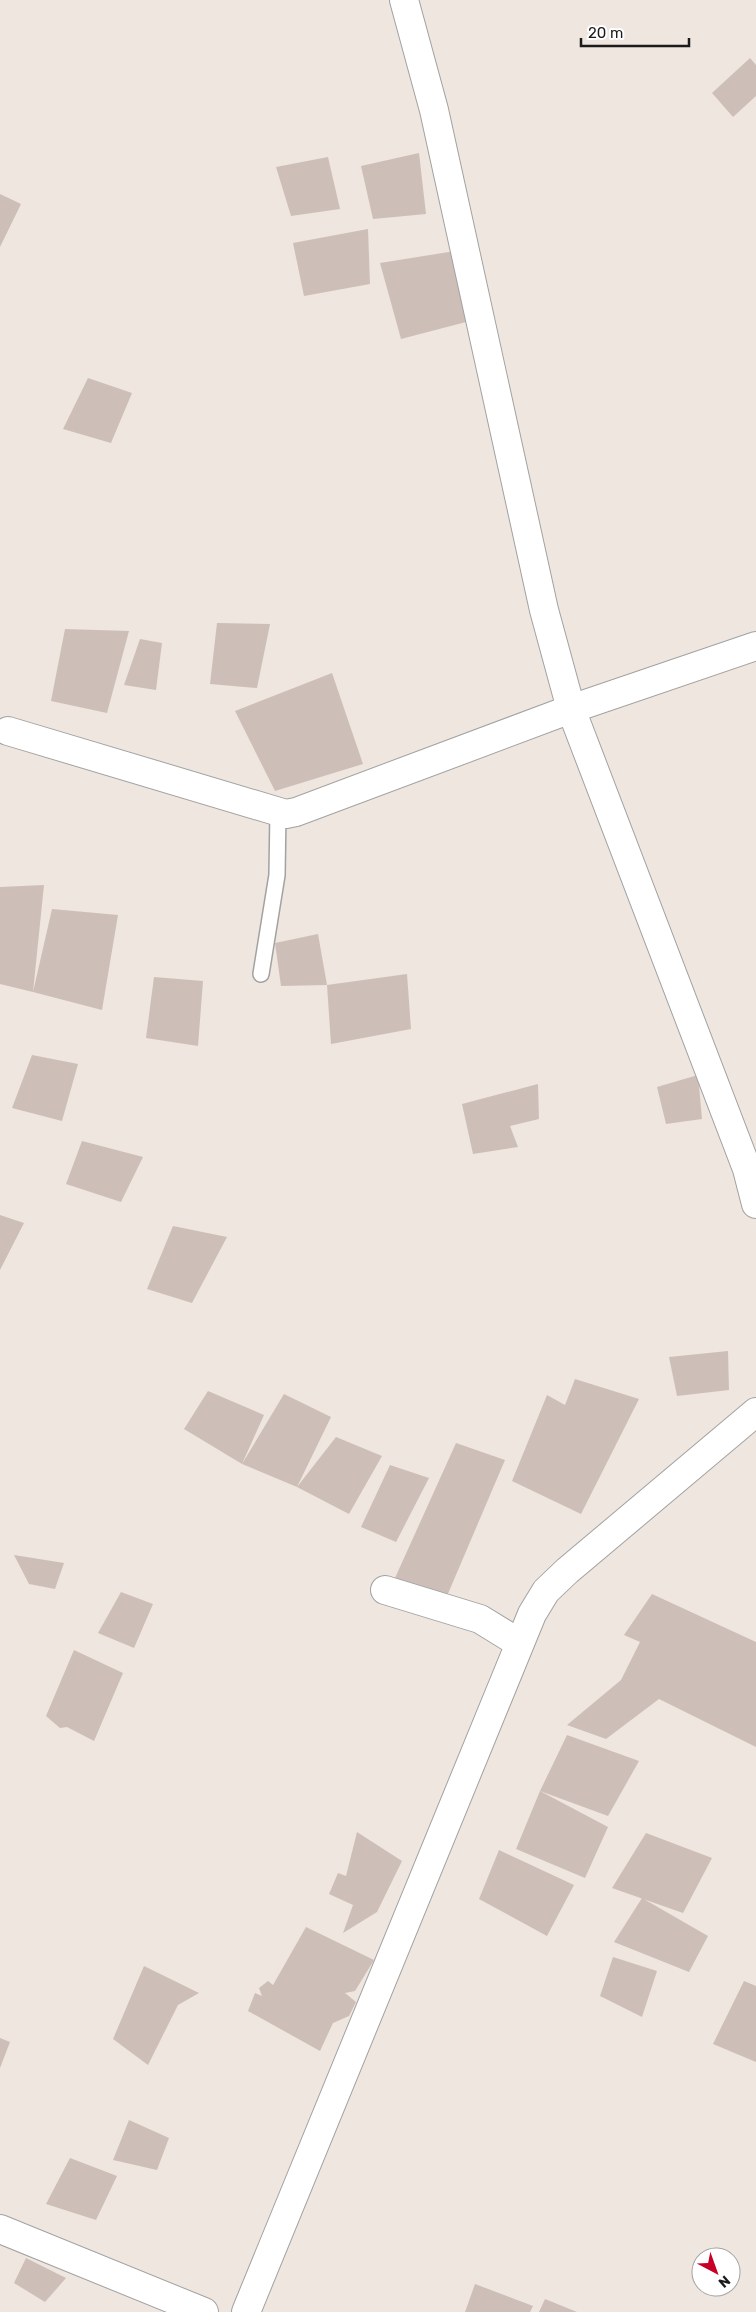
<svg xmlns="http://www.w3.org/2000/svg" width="756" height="2312" font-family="Rubik,sans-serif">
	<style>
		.building { fill: #cebeb8 }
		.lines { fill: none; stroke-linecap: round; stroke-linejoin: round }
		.service-casing { stroke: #a2a2a2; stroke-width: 18 }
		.minor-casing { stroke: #a2a2a2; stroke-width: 30 }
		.service { stroke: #fff; stroke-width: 15 }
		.minor { stroke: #fff; stroke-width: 28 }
	</style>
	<rect width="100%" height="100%" fill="#eee6df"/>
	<path class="building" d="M750,58L756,65V96L733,117L712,93Z
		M419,153L426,214L373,219L361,166Z
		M328,157L340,209L291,216L276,167Z
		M0,194L21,204L0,247Z
		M368,229L370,284L304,296L293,243Z
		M455,251L466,322L401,339L380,263Z
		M88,378L132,393L111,443L63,429Z
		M217,623L270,624L257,688L210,684Z
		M65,629L129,631L107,713L51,701Z
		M140,639L162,643L156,690L124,685Z
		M332,673L363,764L275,791L235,711Z
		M44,885L33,992L0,984V887Z
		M52,909L118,915L102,1010L33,992Z
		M318,934L327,985L407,974L411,1029L331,1044L327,985L281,986L275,943Z
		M154,977L203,981L198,1046L146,1038Z
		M32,1055L78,1064L62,1121L12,1108Z
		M698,1075L702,1119L666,1124L657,1087Z
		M538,1084L539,1119L510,1126L518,1147L473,1154L462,1104Z
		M82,1141L143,1157L121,1202L66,1184Z
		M0,1215L24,1223L0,1270Z
		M173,1226L227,1237L192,1303L147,1289Z
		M728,1351L729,1390L677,1396L669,1357Z
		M575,1379L639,1399L581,1514L512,1481L547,1395L565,1405Z
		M208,1391L264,1415L242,1464L284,1394L331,1417L297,1487L336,1437L382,1456L349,1514L297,1487L242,1464L184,1429Z
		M456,1443L505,1460L447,1596L395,1578Z
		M390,1465L429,1478L396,1542L361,1527Z
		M14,1555L64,1563L55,1589L29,1584Z
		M121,1592L153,1604L134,1648L98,1633Z
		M652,1594L756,1642V1747L659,1699L606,1739L567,1725L621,1680L640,1642L624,1635Z
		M74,1650L123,1673L94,1741L67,1727L60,1728L46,1716Z
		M567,1735L639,1761L608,1816L540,1791L608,1827L585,1878L516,1849L540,1791Z
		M357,1832L402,1861L377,1912L343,1933L353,1905L329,1894L338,1873L346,1876Z
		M646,1833L712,1858L683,1913L612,1888Z
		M499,1850L574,1885L547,1936L479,1899Z
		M642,1898L708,1936L689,1972L614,1942Z
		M306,1927L374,1960L355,1991L345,1993L356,2002L349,2016L333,2023L320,2051L248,2011L255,1993L262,1996L259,1988L268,1981L273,1985Z
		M613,1957L657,1971L642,2017L600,1996Z
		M144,1966L199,1993L178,2005L148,2065L113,2039Z
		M744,1981L756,1986V2062L713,2044Z
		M0,2038L10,2042L0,2068Z
		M129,2120L169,2138L157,2170L113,2160Z
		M70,2158L117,2176L96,2220L46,2204Z
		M26,2258L66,2278L45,2302L14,2283Z
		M475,2284L533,2306L530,2312H465Z
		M545,2299L577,2312H539Z"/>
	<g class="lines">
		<g class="service-casing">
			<path id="service" d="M261,974L277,875L278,812"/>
		</g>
		<g class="minor-casing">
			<path id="minor" d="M404,0L434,110L544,610L571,709L747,1169L756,1204
				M8,731L286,814L296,812L571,709L756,646
				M385,1590L480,1619L519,1643
				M0,2229L204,2312
				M246,2312L532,1614L546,1591L567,1571L756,1412"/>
		</g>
		<use href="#service" class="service"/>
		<use href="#minor" class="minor"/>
	</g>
	<g transform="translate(716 2272) rotate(139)"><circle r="24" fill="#ffffff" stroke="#a4a4a4"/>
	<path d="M0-4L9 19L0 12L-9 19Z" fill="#c60026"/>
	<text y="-8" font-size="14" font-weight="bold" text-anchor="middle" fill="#1b1b1b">N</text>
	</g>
	<path d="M581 38v8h108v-8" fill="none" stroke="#1b1b1b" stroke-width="2.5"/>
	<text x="588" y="38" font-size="15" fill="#1b1b1b" stroke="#ffffff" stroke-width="4" paint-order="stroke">20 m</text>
</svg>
